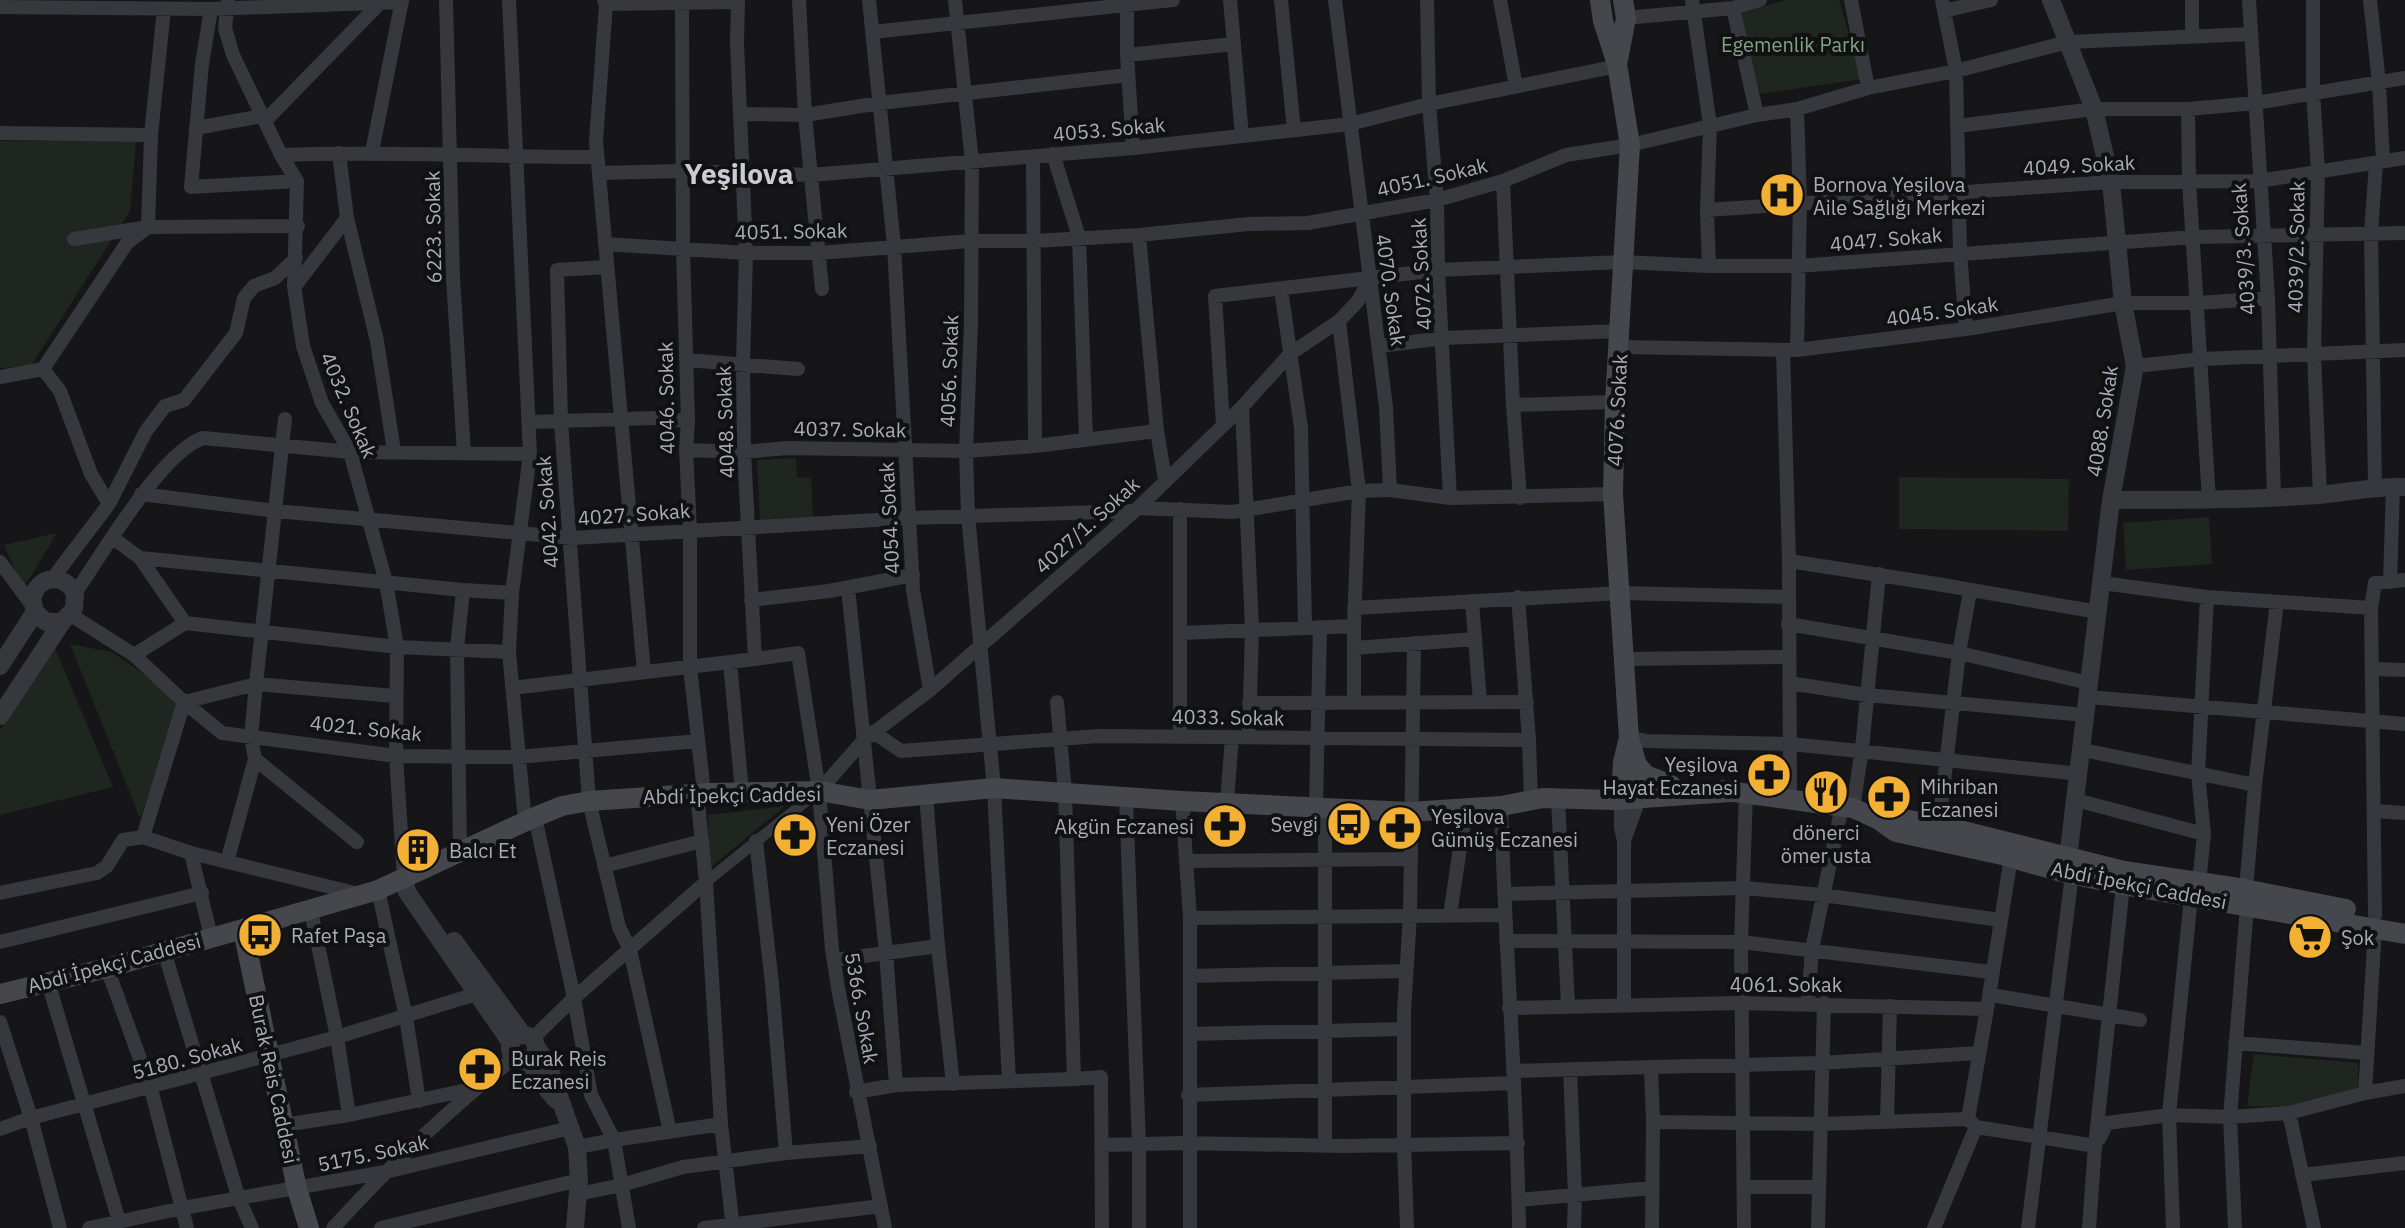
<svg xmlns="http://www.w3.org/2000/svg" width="2405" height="1228" font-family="'IBM Plex Sans',sans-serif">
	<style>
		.green { fill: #1e261f }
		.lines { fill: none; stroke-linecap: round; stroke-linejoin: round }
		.pedestrian { stroke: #37383d; stroke-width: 11 }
		.minor { stroke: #37383d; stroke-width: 14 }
		.tertiary { stroke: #37383d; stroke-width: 18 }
		.secondary { stroke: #45474d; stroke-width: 20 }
		.labels { text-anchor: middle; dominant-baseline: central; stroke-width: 8; stroke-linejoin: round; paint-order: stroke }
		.park-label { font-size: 20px; fill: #7fa381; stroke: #111113 }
		.street-label { font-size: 20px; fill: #a8adb8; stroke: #111113 }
		.poi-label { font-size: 20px; fill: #a8adb8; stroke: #111113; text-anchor: start }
		.district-label { font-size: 28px; font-weight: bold; fill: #c9ccd4; stroke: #111113 }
	</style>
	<rect width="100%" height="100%" fill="#161618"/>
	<path class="green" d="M1786,0H1839L1862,79L1760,94L1738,14Z
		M0,141H136L130,211L31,366L0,368Z
		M796,458L797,478L811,477L813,518L760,521L757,460Z
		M1899,477L2069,479L2068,531L1899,529Z
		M2209,517L2212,564L2126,570L2123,523Z
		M57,533L23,589L4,545Z
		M70,644L112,652L184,702L140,818Z
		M55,648L113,787L0,815V730Z
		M785,806L710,868L708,815Z
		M2254,1054L2358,1063V1089L2289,1107L2247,1106Z"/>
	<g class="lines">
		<path class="pedestrian" d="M706,882L815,794"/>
		<path class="minor" d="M228,0L225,28L233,55L281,155L297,181L294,286L303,346L322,403L350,452L386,582L397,647L396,756L404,878
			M446,0L453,278L464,453
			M509,0L530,454L512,593L509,652L525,821
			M604,0L606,4L596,141L644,672
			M738,0L737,43L746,253L743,364L744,452L755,659L798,653L819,791L832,949L838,988L885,1228
			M799,0L805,115L822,289
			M869,0L894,246L913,590L930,690
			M955,0L972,162L971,325L966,451L968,515L994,788L1009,1081
			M1127,0V55L1133,148
			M1230,0L1242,136
			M1281,0L1294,130
			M1335,0L1386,407L1390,490
			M1427,0L1429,104L1437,200L1438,270L1450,498
			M1500,0L1516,86
			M1692,0L1710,125L1707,210L1709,266
			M1851,0L1868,88
			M1942,0L1956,71L1960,252L1966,329
			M2192,0V36
			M2249,0L2268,298L2274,496
			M2313,0V92L2318,170L2314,354L2320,495
			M2370,0L2379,83L2383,161
			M682,2L683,249L688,421L686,450L690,530V667L704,793
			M606,4L738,2
			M0,7L211,9L402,2
			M1733,8L1757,115
			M211,9L202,64L191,187L297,181
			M1944,11L1991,0
			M1626,18L1733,8L1760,0
			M872,32L1173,0
			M1127,55L1234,44
			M1797,109L1800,203L1797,350
			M2188,109L2189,181L2209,500
			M740,114L805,115L880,103L1128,75
			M265,121L379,4
			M1957,126L2094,109H2188L2256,103L2405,78
			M196,128L262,116
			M0,133L151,135
			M372,152L402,0
			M339,153L347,218L377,341L394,451
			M1053,154L1079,237L1086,440
			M281,155C387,151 492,157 597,157
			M1033,157L1035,446
			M599,173L683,171L811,175L1133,148L1350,124L1429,104L1618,66
			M1503,181L1513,405L1520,498
			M1707,210L2111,182L2259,181L2405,158
			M1139,235L1157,431L1165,479
			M74,239L148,227L298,226
			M605,244L746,253H819L970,241H1034L1139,235L1249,224L1308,223L1437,200L1503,181L1566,155L1630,145L1757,115L1797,109L1868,88L1956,71L2068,42L2251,34
			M607,267L557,270L561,422L589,801L619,927L630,950L670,1132
			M295,286L347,218
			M1281,289L1301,428L1305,628
			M1339,321L1359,491L1354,626V703
			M1379,346L1444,338L1620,331
			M1620,347L1797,350L1966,329L2123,303H2199L2268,298
			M1783,350L1789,561L1790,798
			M686,360L798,369
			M2135,366L2202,359L2405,350
			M43,369L127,243L148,227L151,135L164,9
			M0,377L43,369L60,391L91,474L109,504
			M1513,405L1615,402
			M1242,407L1252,629L1249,736
			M530,422L654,418L688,421
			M1223,425L1215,296L1438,270L1622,262L1709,266H1797L2194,237L2405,233
			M686,450L744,452L787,448L966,451L1035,446L1157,431
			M2375,487L2371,233L2376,163
			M141,494L276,511L573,538L909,518L1132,511
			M1138,508L1233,512L1359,491L1390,490L1450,498L1613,494
			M1180,509V736
			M113,538L140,558L463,590
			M140,558L185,623
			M1789,561L1937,584L2098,612
			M0,562L32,605
			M53,578L109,504L146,431L165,406L184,400L236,333L244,298L254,286L275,278L296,258
			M2390,582L2393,487
			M2102,583L2207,597L2371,608
			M848,588L886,953L896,1085
			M75,593C102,555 161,452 203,438L350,452L530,454
			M1518,597L1529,740
			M751,600L829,591L913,575
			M1472,601L1480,702
			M1354,608L1621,593L1788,597
			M71,615L134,655L184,702L222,733L396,756L518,757L698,741
			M1788,624L1959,653L2089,683
			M1181,633L1354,626
			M1354,648L1475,639
			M134,655L185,623L397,647L509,652
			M1625,659L1788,657
			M730,662L742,792
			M2373,669L2405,670
			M1789,683L1867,695L2085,715
			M512,688L755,659
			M2088,697L2405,724
			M1057,702L1065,792L1074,1079L1101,1077L1102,1228
			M1249,703L1527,702
			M873,732L901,751L1099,736L1529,740L1531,800
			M1629,738L1646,741L1791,744L2080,774
			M2083,750L2255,785
			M255,759L357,842
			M819,791L864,740L930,690L1138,508L1242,407L1290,354L1339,321L1358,301L1370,279
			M926,795L938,946L953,1084
			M1126,798L1139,1144V1228
			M1558,799L1568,1006
			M1621,799V828L1624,841V1004
			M2076,800L2204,834
			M1182,801L1190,918V1228
			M1227,802L1232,737
			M1316,806L1320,627
			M1501,806C1505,947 1517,1087 1519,1228
			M1853,808L1862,749L1879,574
			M2374,811L2405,813
			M535,817L574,998L591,1095L614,1140L577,1147
			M1939,825L1959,653L1970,591
			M756,841L772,984L786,1153
			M1624,841L1639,799
			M460,850L457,649L463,590L512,593
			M191,853L211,937
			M1186,861L1409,859
			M227,862L255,759L251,737L256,684L285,419
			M604,866L702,841
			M706,882L721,1124L733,1228
			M2199,883L2204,834L2198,774L2207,597
			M2246,889L2255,785L2277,602
			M378,890L406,1017L419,1101
			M0,893L97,873L107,866L123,840L143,837
			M359,894L191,853L143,837L184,702L256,684L395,696
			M1504,894L1744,888L1823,895L2000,920
			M311,911L337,1037L349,1115
			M1450,915L1466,808
			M2375,915L2371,608L2375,583L2405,580
			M1190,918L1505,915
			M1506,941L1741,942L1991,972
			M0,942L202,893
			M164,951L239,1199L252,1228
			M834,960L938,946
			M107,968L151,1089L187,1228
			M1190,976L1405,971
			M48,982L119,1221
			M1991,995L2140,1020
			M1808,1004L1812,949L1842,806
			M1509,1008L1740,1003L1987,1009L1968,1119L1976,1127
			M1987,1009L2011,857
			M0,1022L31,1118L60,1228
			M1190,1034L1404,1029
			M533,1038L574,998L706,882L697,793
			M2235,1043L2366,1053
			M1570,1069L1575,1195L1574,1228
			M1513,1071L1651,1067
			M856,1092L896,1085L1074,1079
			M2365,1093L2375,928
			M1188,1095L1514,1083
			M2289,1113L2314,1228
			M1887,1121L1890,1006
			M1653,1122L1651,1067L1821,1063L1978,1053
			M284,1125L349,1115L472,1089
			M1976,1127L2095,1146
			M0,1129L31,1118L337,1037L476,994
			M2099,1139L2107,1123L2169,1115L2230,1117L2289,1113L2365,1093L2405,1086
			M1101,1145L1183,1143L1344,1146L1518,1143
			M1325,1146V807
			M2302,1175L2405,1163
			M1744,1187H1819
			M578,1194L622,1185L683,1167L786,1153L870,1146
			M1519,1200L1652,1188
			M89,1228L183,1208L385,1172L570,1128
			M333,1228C389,1167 448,1109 514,1058
			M381,1228L579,1180
			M629,1228L614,1140L721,1124
			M704,1228L881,1206
			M1407,1228L1404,1144V1011L1410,915L1414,643
			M1652,1228L1653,1122L1820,1124L1968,1119
			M1744,1228L1741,942L1746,793
			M1818,1228L1824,1003
			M1934,1228L1976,1127
			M2028,1228L2072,874
			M2089,1228L2095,1146L2123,885
			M2173,1228L2169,1115L2191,897
			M2235,1228L2230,1117L2247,906"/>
		<path class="tertiary" d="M2051,0L2094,109L2111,182L2123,303L2135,366L2111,500L2068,858
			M2111,500C2180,500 2250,500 2320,495C2349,492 2376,486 2405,487
			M0,666L35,612
			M0,716L62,622L74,609L75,593C63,573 39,575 32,598L35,612L46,622H62
			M404,878L407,892L511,1043
			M454,941L523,1035
			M510 1048a13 13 0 1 1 26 0a13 13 0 1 1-26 0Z
			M537,1048L548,1065L577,1147L579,1180L575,1228
			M524,1062L556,1100"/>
		<path class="secondary" d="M1600,0L1603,21L1617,64L1630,145L1615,402L1613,494L1629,738L1623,762L1621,799
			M1618,60L1626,18L1623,0
			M1629,738L1637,765L1639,799
			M1637,765L1646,775L1671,785
			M1719,790L1853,808L1879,820L1896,832L2002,855L2061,872L2123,885L2405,934
			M1879,820L1897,818L1939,825L2124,871L2239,888L2346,909
			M243,930L297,1189L309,1228
			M0,994L107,968L378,890L535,817L562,806L589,801L709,793L819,791L870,800L994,788L1182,801L1409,812L1501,806L1543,798L1614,800L1730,792"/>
	</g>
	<defs>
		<g id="hospital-disc" transform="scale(2.3)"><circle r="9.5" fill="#f2b134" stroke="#111113"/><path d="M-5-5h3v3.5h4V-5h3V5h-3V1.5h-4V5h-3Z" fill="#111"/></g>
		<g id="pharmacy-disc" transform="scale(2.3)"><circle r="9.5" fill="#f2b134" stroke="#111113"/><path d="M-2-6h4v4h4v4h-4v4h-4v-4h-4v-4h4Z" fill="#111"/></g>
		<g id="restaurant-disc" transform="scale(2.3)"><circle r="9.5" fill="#f2b134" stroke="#111113"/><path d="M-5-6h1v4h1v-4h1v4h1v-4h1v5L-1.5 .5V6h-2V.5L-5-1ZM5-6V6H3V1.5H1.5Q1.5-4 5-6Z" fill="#111"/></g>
		<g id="bus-disc" transform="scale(2.3)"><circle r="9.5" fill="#f2b134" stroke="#111113"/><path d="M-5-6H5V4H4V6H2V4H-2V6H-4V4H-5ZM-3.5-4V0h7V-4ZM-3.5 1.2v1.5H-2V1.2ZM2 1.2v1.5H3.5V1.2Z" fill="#111"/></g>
		<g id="building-disc" transform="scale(2.3)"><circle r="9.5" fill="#f2b134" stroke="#111113"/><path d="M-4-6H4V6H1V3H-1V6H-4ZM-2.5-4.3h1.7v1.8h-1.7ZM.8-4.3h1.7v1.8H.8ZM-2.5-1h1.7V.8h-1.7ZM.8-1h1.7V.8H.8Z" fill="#111"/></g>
		<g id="supermarket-disc" transform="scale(2.3)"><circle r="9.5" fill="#f2b134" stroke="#111113"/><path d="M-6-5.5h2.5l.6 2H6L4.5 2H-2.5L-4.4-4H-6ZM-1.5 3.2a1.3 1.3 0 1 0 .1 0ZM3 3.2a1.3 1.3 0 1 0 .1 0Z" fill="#111"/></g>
	</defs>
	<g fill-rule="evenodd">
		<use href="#hospital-disc" x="1782" y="195"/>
		<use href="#pharmacy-disc" x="1769" y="775"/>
		<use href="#restaurant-disc" x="1826" y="792"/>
		<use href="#pharmacy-disc" x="1889" y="797"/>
		<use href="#bus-disc" x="1349" y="824"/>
		<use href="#pharmacy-disc" x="1225" y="826"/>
		<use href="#pharmacy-disc" x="1400" y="828"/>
		<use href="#pharmacy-disc" x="795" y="835"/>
		<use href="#building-disc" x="418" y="850"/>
		<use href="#bus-disc" x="260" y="935"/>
		<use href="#supermarket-disc" x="2310" y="937"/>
		<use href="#pharmacy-disc" x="480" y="1069"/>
	</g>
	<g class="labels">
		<g class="park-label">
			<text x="1793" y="44">Egemenlik Parkı</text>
		</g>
		<g class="street-label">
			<text transform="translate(1109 129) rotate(-5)">4053. Sokak</text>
			<text transform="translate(2079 165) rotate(-3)">4049. Sokak</text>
			<text transform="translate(1432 177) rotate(-13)">4051. Sokak</text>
			<text transform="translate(433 227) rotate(-91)">6223. Sokak</text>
			<text transform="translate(791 231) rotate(-1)">4051. Sokak</text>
			<text transform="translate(1886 239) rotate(-5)">4047. Sokak</text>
			<text transform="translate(2296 247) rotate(-89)">4039/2. Sokak</text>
			<text transform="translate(2243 249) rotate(-94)">4039/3. Sokak</text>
			<text transform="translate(1421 274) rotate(-93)">4072. Sokak</text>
			<text transform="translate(1391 290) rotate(82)">4070. Sokak</text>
			<text transform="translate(1942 311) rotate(-8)">4045. Sokak</text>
			<text transform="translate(949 371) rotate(-88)">4056. Sokak</text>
			<text transform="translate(666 398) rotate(-91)">4046. Sokak</text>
			<text transform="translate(349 405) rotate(67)">4032. Sokak</text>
			<text transform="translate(1617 410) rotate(-87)">4076. Sokak</text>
			<text transform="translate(2102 421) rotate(-81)">4088. Sokak</text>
			<text transform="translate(725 422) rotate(-92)">4048. Sokak</text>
			<text transform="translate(850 429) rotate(1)">4037. Sokak</text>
			<text transform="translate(547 512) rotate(-94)">4042. Sokak</text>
			<text transform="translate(634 514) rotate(-4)">4027. Sokak</text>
			<text transform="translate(889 518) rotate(-93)">4054. Sokak</text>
			<text transform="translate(1087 525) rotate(-42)">4027/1. Sokak</text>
			<text transform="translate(1228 717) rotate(1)">4033. Sokak</text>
			<text transform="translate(366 728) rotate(6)">4021. Sokak</text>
			<text transform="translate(732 795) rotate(-1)">Abdi İpekçi Caddesi</text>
			<text transform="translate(2139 885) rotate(11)">Abdi İpekçi Caddesi</text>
			<text transform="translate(114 963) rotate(-15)">Abdi İpekçi Caddesi</text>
			<text x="1786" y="984">4061. Sokak</text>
			<text transform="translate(862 1008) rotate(80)">5366. Sokak</text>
			<text transform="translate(187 1058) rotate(-15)">5180. Sokak</text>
			<text transform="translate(274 1079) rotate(78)">Burak Reis Caddesi</text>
			<text transform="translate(373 1153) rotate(-12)">5175. Sokak</text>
		</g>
		<g class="poi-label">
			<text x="1813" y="184">Bornova Yeşilova<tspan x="1813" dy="23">Aile Sağlığı Merkezi</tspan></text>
			<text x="1738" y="764" text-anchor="end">Yeşilova<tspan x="1738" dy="23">Hayat Eczanesi</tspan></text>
			<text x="1920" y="786">Mihriban<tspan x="1920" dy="23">Eczanesi</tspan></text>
			<text x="1431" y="816">Yeşilova<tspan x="1431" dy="23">Gümüş Eczanesi</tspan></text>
			<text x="826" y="824">Yeni Özer<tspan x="826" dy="23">Eczanesi</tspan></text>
			<text x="1318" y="824" text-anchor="end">Sevgi</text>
			<text x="1194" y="826" text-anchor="end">Akgün Eczanesi</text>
			<text x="1826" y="832" text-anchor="middle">dönerci<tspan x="1826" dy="23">ömer usta</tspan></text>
			<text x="449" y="850">Balcı Et</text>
			<text x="291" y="935">Rafet Paşa</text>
			<text x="2341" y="937">Şok</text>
			<text x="511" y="1058">Burak Reis<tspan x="511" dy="23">Eczanesi</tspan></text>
		</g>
		<g class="district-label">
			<text x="739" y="173">Yeşilova</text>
		</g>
	</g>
</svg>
